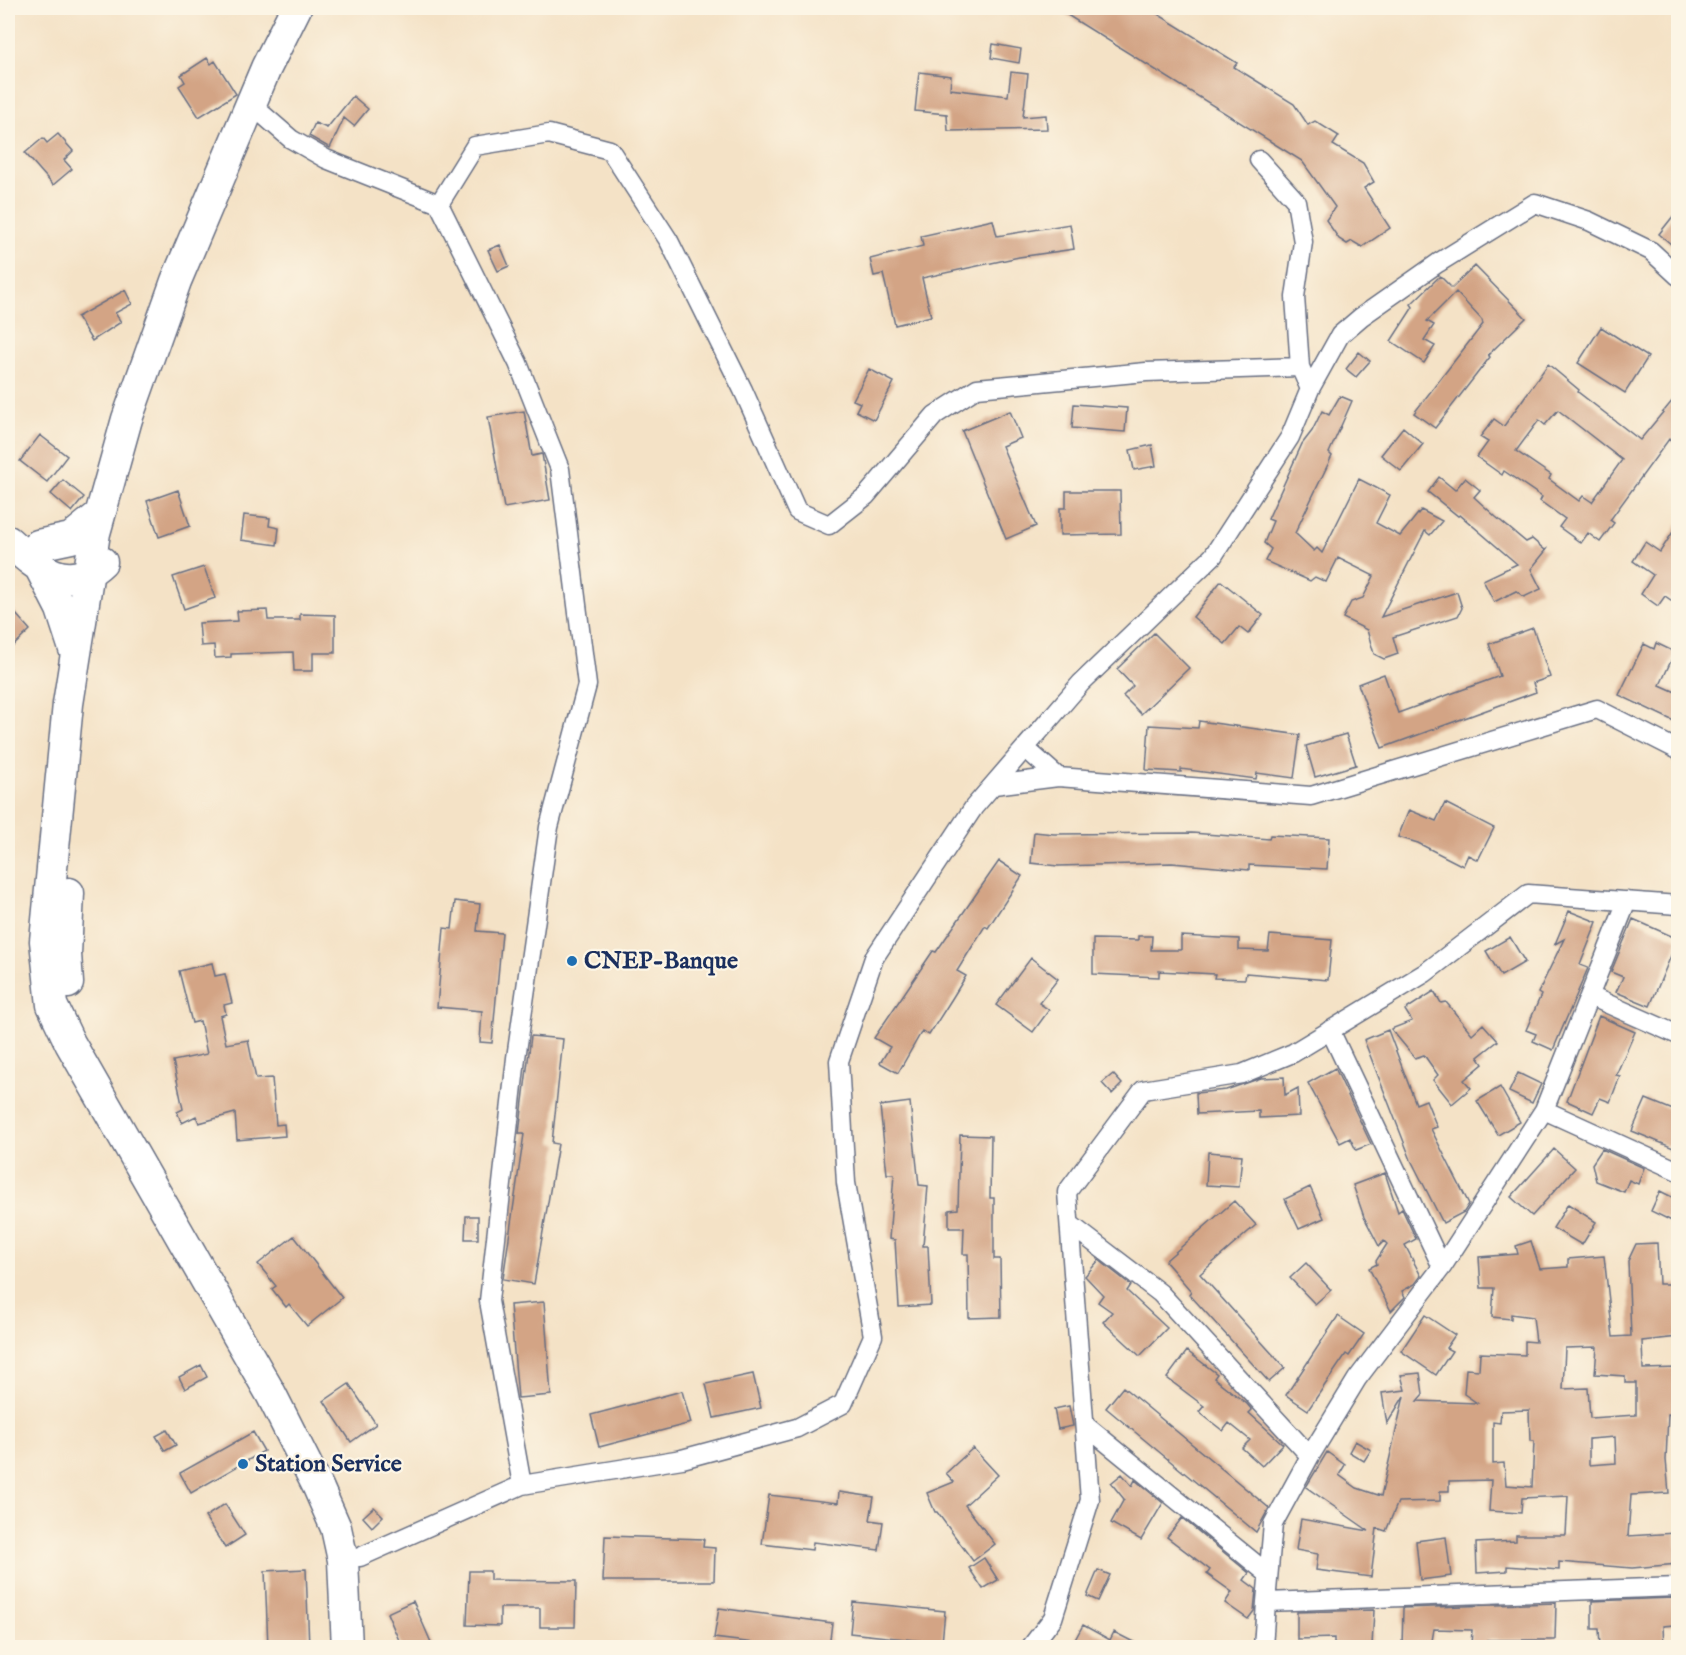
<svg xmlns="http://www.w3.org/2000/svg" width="1686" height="1655" font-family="'IM FELL English',serif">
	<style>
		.building { fill: #d3a485; fill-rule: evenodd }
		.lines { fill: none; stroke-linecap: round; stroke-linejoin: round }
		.street-casing { stroke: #676e82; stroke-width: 21 }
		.primary-casing { stroke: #676e82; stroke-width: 33 }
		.street { stroke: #fff; stroke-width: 18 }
		.primary { stroke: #fff; stroke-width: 30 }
		.poi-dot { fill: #1f6fb2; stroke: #fcf5e5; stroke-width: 2 }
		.labels { text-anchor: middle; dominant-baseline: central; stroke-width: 4.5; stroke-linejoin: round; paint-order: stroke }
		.poi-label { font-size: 24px; font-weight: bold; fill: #1b2f5e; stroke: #fcf5e5; text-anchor: start }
	</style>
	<rect width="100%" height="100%" fill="#fcf5e5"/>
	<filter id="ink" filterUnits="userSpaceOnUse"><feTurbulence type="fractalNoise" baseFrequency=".0167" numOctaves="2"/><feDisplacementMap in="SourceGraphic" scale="12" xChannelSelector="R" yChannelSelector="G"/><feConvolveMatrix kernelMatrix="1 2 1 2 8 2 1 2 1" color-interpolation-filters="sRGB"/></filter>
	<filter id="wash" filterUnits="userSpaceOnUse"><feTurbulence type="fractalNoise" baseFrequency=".008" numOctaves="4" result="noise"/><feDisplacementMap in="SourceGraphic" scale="24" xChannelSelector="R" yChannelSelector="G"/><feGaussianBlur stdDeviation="1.35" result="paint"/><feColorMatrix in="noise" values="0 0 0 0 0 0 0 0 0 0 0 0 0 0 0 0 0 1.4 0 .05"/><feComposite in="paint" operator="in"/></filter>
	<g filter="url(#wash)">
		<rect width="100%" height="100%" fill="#f4e2c6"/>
		<g id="blocks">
			<path class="building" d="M1056,8H1148L1237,63L1234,67L1294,104L1308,125L1315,121L1339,136L1333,145L1363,163L1374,182L1364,188L1390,228L1362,247L1352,241L1347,244L1339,239L1326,220L1335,207L1302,161Z
				M993,44L1021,49L1019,63L991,58Z
				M207,58L211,64L215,61L236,94L199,117L179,86L185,82L181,75Z
				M919,72L951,76L950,89L1008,96L1011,72L1028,74L1023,117L1046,115L1047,129L948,131L947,114L915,111Z
				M353,96L368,109L354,126L344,118L330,148L309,136L315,123L327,128Z
				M58,134L73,151L64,160L72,169L53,185L25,153L43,138L47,143Z
				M1678,210V250L1659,234Z
				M993,220L997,236L1070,224L1074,249L1019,257L922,278L931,316L895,325L883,274L874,276L870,259L923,246L921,236Z
				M500,245L509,266L498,271L488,250Z
				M1475,266L1526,318L1488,355L1490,357L1435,428L1414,413L1483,324L1482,320L1456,292L1427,321L1434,325L1424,340L1435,346L1424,363L1391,341L1413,307L1411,304L1440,276L1452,288Z
				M125,290L132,304L115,313L121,322L92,341L77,317Z
				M1601,327L1648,357L1625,393L1578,363Z
				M1359,352L1370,361L1356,377L1346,369Z
				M1548,364L1579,390L1578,392L1640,440L1678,394V447L1669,439L1610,520L1614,523L1600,542L1588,533L1581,543L1559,527L1565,519L1540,501L1542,497L1504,471L1502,475L1477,457L1488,442L1480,437L1494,419L1504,426ZM1558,410L1622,460L1592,502L1583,496L1579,501L1549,479L1551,475L1516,451L1539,420L1545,425Z
				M869,369L894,382L874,420L856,411L860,403L853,400Z
				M1340,396L1352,401L1329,453L1332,456L1295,533L1314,551L1317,548L1322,553L1359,479L1390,495L1376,523L1400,536L1421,510L1442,521L1430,535L1425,531L1381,617L1457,592L1462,608L1458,616L1393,637L1398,654L1384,659L1374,654L1367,630L1343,618L1351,602L1363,598L1374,576L1338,558L1326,582L1315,577L1310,581L1265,561L1271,549L1264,543L1273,521L1268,519L1302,444L1312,431L1322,411L1329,415Z
				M1074,404L1127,408L1125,432L1072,428Z
				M524,411L532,456L542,454L550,500L504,508L488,417Z
				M1010,411L1021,438L1002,446L1036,526L1006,539L962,431Z
				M1403,427L1423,444L1401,471L1381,455Z
				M40,435L67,456L47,482L20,461Z
				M1152,445L1156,466L1134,470L1130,450Z
				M1439,477L1455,490L1465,478L1480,490L1474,497L1496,517L1526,542L1532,539L1545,550L1548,548L1531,569L1541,589L1524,597L1516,591L1494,602L1483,580L1517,564L1460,515L1458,516L1428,492Z
				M63,480L84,497L72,512L51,494Z
				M178,490L190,526L159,537L147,501Z
				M1066,491H1120L1121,534L1060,535V508H1066Z
				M244,515L270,518L269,526L279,528L277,545L241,540Z
				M1678,524V605L1665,596L1658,606L1641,594L1653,575L1633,561L1645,542L1660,552Z
				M204,567L215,598L184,609L173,577Z
				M1221,581L1263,615L1248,634L1239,627L1225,644L1193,617Z
				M8,605L30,630L8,651Z
				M267,610L268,620H300V614L335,615V653H313V671H294L293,652L231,654V657L215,658L214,645L201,646L199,623L238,621L237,611Z
				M1533,628L1550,677L1533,683L1536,692L1382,748L1358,684L1384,674L1398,713L1500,676L1489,644Z
				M1154,633L1189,668L1141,714L1123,696L1133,686L1117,669Z
				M1656,643L1675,652L1660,685L1678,693V723L1619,695L1644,644L1654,649Z
				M1199,721L1300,735L1294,778L1257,773L1256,779L1181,769V772L1146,770L1149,725L1198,728Z
				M1346,734L1356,765L1315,777L1306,746Z
				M1445,803L1494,828L1478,860L1468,855L1463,866L1418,843L1398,837L1409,810L1436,821Z
				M1034,832L1054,834L1192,833L1269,839L1270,835L1329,838L1327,869L1249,865V870L1172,863L1058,866L1031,863Z
				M999,861L1022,876L988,928L985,926L957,971L966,976L953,997L929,1035L922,1031L898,1073L880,1063L890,1047L874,1038L933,951L936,952Z
				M455,901L480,904L477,931L502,933L492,1043L480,1042L482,1011L437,1007L444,928L452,929Z
				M1569,911L1597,922L1580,965L1588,968L1553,1050L1533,1041L1536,1034L1526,1030L1541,995L1538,993L1564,939L1555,944Z
				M1633,919L1678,939L1650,1006L1616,992L1623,977L1611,972Z
				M1270,935L1332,940L1328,980L1246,973L1245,979L1214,978L1215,974L1159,971V977L1093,974V939L1138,940V936H1152L1151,950H1181V936L1239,939V950L1268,951Z
				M1510,937L1525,962L1501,976L1486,951Z
				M1031,958L1058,979L1039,1003L1049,1010L1033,1032L996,1005Z
				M212,963L215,976L225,974L232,1003L224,1005L226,1014L220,1016L226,1044L248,1040L256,1079L272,1078L276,1125L284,1124L285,1136L237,1140L235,1113L199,1123L196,1116L182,1123L177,1112L183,1109L173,1061L207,1054L200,1021L192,1023L179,971Z
				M1434,991L1441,1003L1446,1002L1472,1034L1483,1024L1498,1041L1478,1057L1483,1064L1464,1080L1471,1088L1452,1104L1433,1080L1438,1075L1424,1055L1415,1058L1391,1029L1412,1021L1405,1010Z
				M1599,1016L1635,1032L1616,1075L1620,1076L1610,1102L1600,1098L1593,1113L1567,1101Z
				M1388,1030L1416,1104L1426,1100L1437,1127L1431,1129L1469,1204L1464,1212L1443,1223L1411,1160L1364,1040Z
				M531,1036L563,1039L552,1143L558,1144L534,1284L503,1279L524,1134H519Z
				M1335,1068L1371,1144L1356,1150L1350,1138L1340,1143L1308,1083Z
				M1518,1073L1541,1084L1532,1103L1509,1092Z
				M1113,1074L1122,1084L1112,1094L1102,1083Z
				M1284,1077L1285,1095L1298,1088L1299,1116L1259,1118V1111L1197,1114L1196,1093L1226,1090L1261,1078Z
				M1500,1087L1520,1122L1498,1135L1477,1101Z
				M1646,1099L1678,1112V1150L1632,1131Z
				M910,1102L919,1185L928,1186L923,1246H928L931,1305L899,1307L895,1240L889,1239L894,1174H887L880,1106Z
				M960,1135L991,1136L990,1198H994V1259H1000L1001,1317L969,1318L968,1254H963L964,1228H949V1210L958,1209Z
				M1554,1149L1575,1168L1532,1216L1511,1197Z
				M1602,1149L1644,1168L1638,1184L1629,1180L1624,1192L1596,1181L1592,1164Z
				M1208,1152L1242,1155L1239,1187L1206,1185Z
				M1385,1173L1398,1212L1402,1209L1416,1239L1405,1245L1421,1276L1415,1284L1402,1291L1405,1297L1391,1311L1369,1268L1377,1264L1376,1261L1387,1244L1384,1241L1379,1246L1364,1217L1353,1185Z
				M1310,1187L1324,1218L1299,1229L1285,1199Z
				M1660,1191L1678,1200V1224L1651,1211Z
				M1234,1201L1256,1225L1200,1274L1285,1368L1269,1382L1189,1294L1191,1291L1165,1261Z
				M1568,1204L1596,1222L1582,1245L1553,1228Z
				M466,1216H478V1239H465Z
				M294,1236L342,1298L307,1326L289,1304L286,1307L272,1289L276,1286L258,1264Z
				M1531,1241L1540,1269L1568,1267V1259L1604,1256L1613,1337L1631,1336L1628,1261L1636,1244L1657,1243L1659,1284H1678V1337L1642,1341L1643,1369L1678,1368V1415L1668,1414L1666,1460L1669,1493L1631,1495L1628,1536L1676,1533L1678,1564L1632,1568L1559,1562V1570L1507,1566V1571L1477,1573L1476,1543L1516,1541V1535H1566L1568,1496L1522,1498L1521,1513L1489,1511L1491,1480L1449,1481V1491H1440V1501L1398,1502L1386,1531L1377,1528L1371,1577L1316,1570L1318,1554L1296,1550L1301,1519L1369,1531L1306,1487L1327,1452L1345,1465L1339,1475L1357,1488L1381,1496L1404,1396L1387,1424L1382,1393L1405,1390L1401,1375L1420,1373L1423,1394L1417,1401L1477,1403L1464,1394L1466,1369L1479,1370L1480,1353L1525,1355V1341L1536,1342L1533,1317L1511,1314V1319L1492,1317L1494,1288H1481L1479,1257L1518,1254L1516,1246ZM1597,1347L1595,1374L1625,1376V1383H1636V1415L1590,1418L1588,1388L1563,1389L1565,1348ZM1529,1410L1530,1441H1534L1532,1487L1506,1485L1504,1463L1493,1464V1422L1500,1423L1501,1411ZM1615,1437L1616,1463L1589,1465V1439Z
				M1099,1260L1131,1285L1127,1291L1167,1328L1140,1356L1103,1322L1112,1312L1098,1302L1103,1295L1085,1276Z
				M1306,1263L1331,1290L1315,1304L1290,1278Z
				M544,1302L551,1395L518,1398L510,1305Z
				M1425,1315L1455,1335L1446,1348L1452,1351L1436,1375L1401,1351Z
				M1338,1316L1364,1334L1349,1356L1346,1354L1308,1410L1286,1395Z
				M1187,1351L1217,1374L1214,1378L1247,1404L1252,1410L1249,1413L1283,1444L1262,1466L1242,1448L1250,1440L1229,1423L1223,1431L1199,1412L1204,1406L1167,1378Z
				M201,1365L207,1377L185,1389L179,1377Z
				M753,1374L761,1408L714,1418L706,1384Z
				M349,1384L376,1424L351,1442L324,1401Z
				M1123,1387L1269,1508L1256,1532L1106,1408Z
				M682,1391L691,1423L599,1447L591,1415Z
				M1069,1406L1073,1426L1058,1429L1054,1409Z
				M167,1430L176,1445L165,1451L156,1436Z
				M253,1432L264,1451L191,1493L180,1473Z
				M1355,1441L1371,1450L1364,1461L1349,1452Z
				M973,1448L998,1475L965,1505L995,1544L973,1561L937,1512H935L927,1493L954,1482L946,1473Z
				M1122,1474L1132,1486L1135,1480L1163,1503L1141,1540L1111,1523L1124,1499L1111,1483Z
				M839,1492L874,1497L870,1520L883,1522L879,1550L813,1542L812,1550L762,1544L769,1495L838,1503Z
				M225,1504L245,1535L225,1548L205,1517Z
				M374,1507L383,1516L372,1527L363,1517Z
				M1182,1518L1249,1573L1244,1580L1256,1589L1254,1611L1248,1619L1225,1603L1232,1592L1207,1574L1210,1570L1167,1537Z
				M605,1536L704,1539L703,1547L715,1548L714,1581H603Z
				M1446,1537L1451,1576L1420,1580L1416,1541Z
				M984,1558L998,1580L983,1589L969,1568Z
				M306,1569L309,1647H268L265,1571Z
				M1098,1570L1110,1575L1098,1601L1087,1596Z
				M469,1571H490V1580L576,1581L575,1627H540V1608H500V1626L467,1625Z
				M1674,1598V1625L1663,1626L1664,1647H1600L1599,1629H1592V1601Z
				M413,1601L433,1647H402L387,1613Z
				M853,1602L945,1611L942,1643L850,1633Z
				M1556,1603L1555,1640H1487V1645H1471L1472,1630L1434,1629L1431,1647H1402L1403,1608Z
				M719,1608L832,1623L829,1647H787L714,1638Z
				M1374,1610L1372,1646L1334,1644V1638L1297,1639V1612Z
				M1083,1625L1110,1640L1114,1632L1143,1647H1071Z"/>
		</g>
	</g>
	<g filter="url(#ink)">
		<use href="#blocks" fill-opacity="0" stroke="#676e82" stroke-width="1.5"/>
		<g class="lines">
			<g class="street-casing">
				<path id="street" d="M261,113L291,139L326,159L439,204L518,363L560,469L587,685L549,827L516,1058L489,1301L522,1485L360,1557
					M439,204L475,146L549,134L610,150L669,241L743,390L797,511L829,525L866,496L935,415L977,388L1146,372L1300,367
					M1310,389L1340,335L1361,317L1438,263L1535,203L1589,221L1651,251L1678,276
					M1058,777L1311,796L1597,709L1678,750
					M994,785L1058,777L1025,748
					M1590,996L1678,1035
					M1330,1030L1442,1267
					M1544,1110L1627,901
					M1678,1171L1544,1110L1442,1267L1357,1379L1310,1456L1273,1524L1266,1602L1678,1587
					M1071,1225L1160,1293L1310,1456
					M1085,1425L1268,1574
					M522,1485L682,1459L797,1428L843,1404L873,1336L846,1183L839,1061L874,958L974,807L1081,683L1213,556L1290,437L1310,389L1300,367L1295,297L1303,242L1296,201L1259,160
					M1030,1648L1053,1618L1090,1500L1067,1192L1143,1090L1242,1074L1293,1053L1425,973L1528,894L1678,905
					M1263,1648L1266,1602"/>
			</g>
			<g class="primary-casing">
				<path id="primary" d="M296,8L266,68L176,281L127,419L95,533L68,704L45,941L52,1005L70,1043L271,1394L318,1487L336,1528L343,1560L347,1648
					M8,541C36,566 67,596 102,562
					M38,545L71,538L98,516
					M39,566L61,609L74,649
					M68,983L66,954L69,893"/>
			</g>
			<use href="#street" class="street"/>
			<use href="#primary" class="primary"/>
		</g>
	</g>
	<g class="poi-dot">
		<circle cx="572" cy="961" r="6"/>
		<circle cx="243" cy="1464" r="6"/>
	</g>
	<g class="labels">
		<g class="poi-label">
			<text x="584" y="961">CNEP-Banque</text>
			<text x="255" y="1464">Station Service</text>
		</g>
	</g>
	<rect width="1686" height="1655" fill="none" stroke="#fcf5e5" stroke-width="30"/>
</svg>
